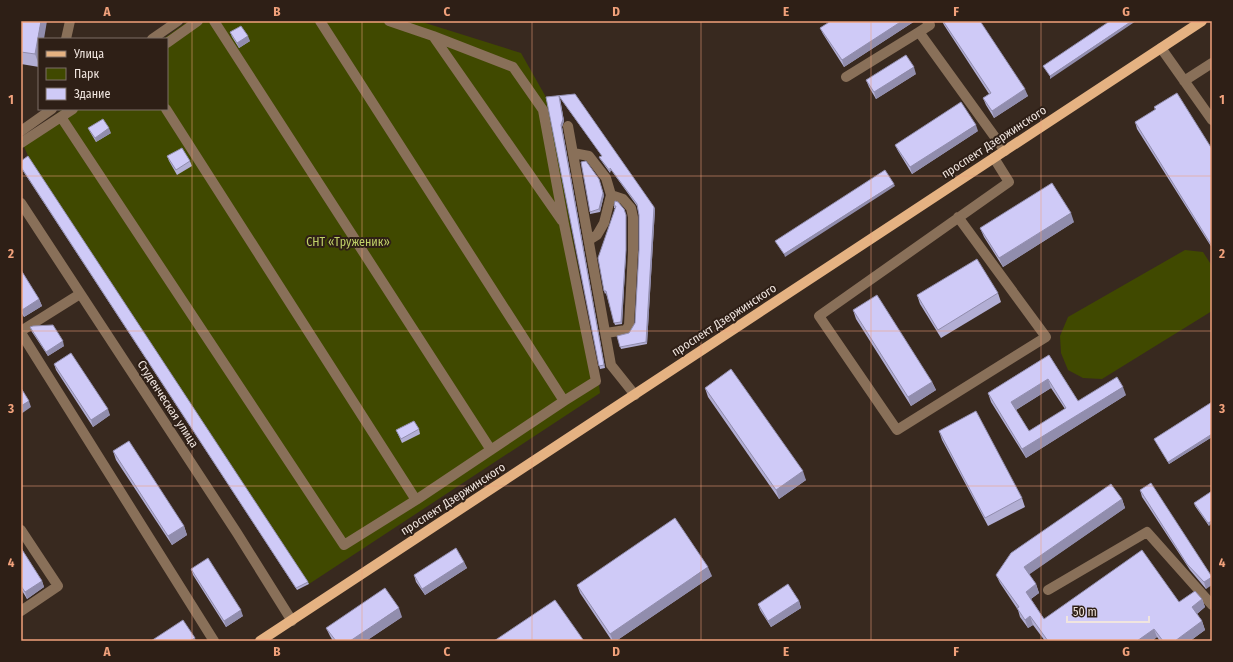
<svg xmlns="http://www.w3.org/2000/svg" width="1233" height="662" font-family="'Fira Sans Condensed',sans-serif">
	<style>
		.green { fill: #404900 }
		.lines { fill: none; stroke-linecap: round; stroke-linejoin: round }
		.minor { stroke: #897059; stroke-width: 10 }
		.major { stroke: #e5b282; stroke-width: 10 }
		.wall { fill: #b2aed4; fill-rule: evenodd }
		.shaded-wall { fill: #918dad }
		.building { fill: #cfcaf7; stroke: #918dad; fill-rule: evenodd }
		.grid { fill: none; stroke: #f1a17b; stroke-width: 1; stroke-opacity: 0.55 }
		.labels { text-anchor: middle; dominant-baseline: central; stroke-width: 4; stroke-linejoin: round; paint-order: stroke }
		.street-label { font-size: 12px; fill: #f0e5df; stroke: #2e1f16 }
		.park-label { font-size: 12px; fill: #c0d168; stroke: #2e1f16 }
		.neatline { fill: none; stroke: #f1a17b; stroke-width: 1.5 }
		.grid-label { font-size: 13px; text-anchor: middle; font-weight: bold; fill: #f1a17b }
	</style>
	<rect width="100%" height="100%" fill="#38291f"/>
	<path class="green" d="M188,21H419L521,53L547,99L597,369L600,393L309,584L29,158L21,140L63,109H167V39H163Z
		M1185,250L1203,252L1212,266V311L1102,379L1083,378L1068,370L1061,353L1060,336L1068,317Z"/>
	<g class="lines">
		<path class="minor" d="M214,21L491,450
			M320,21L564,401
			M927,21L930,25L919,32L1005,151
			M433,36L562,221
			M66,39L70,21
			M152,39L178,21
			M167,43L198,21
			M1161,48L1212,120
			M846,77L919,32
			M1184,81L1212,63
			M166,109L416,500
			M61,117L344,545L416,500L564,401L596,381L564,224L543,110L513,67L433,36L389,21
			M568,126L611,365L635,395
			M21,131L52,109
			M21,143L73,109
			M573,153L589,156L606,178L611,195L604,223L597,235L589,240
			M21,203L237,533L292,621
			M958,217L1046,337L897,430L819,316L1009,182L994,158
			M21,331L80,294
			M21,333L214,641
			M606,333L626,330L629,325L633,252V217L631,208L623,199L611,195
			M21,530L58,586L21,611
			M1048,590L1147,532L1212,605"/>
		<path class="major" d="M260,641L1202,21"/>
	</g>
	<path class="wall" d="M21,21L39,39V67L21,64Z
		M831,21H915L844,67L823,34L820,28Z
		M942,21H980L1028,96L994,118L986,105L983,98L989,94L944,25Z
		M230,32L250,41L239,48L232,37Z
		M916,74L876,99L869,87L866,80Z
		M575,94L655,209L647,344L621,349L617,336L629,333L635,323L639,250V215L637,206L611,170L610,173L600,159L599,157L602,156L560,98L564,121L562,127L605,368L600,369L546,97Z
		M1154,107L1212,149V248L1137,129L1135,122L1155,110Z
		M88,128L111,133L96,142L90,132Z
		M978,131L912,174L898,151L895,145Z
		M167,156L190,161L192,166L177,175L169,161Z
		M21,161L308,582L309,584L297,590L21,168Z
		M604,195L600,212L590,214V212Z
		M615,201L624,209L626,218V252L622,324L615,325L606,293L605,294L604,291L615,208H614V206Z
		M1074,222L1003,267L984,237L980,228Z
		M21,270L39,299L42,306L24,317L21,312Z
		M998,293L1001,302L941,338L920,304L917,295Z
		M853,310L932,382L936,390L911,406L856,319Z
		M30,327L64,346L48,356L32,332Z
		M1049,355L1078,401L1126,395L1026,458L991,402L988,393ZM1051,388L1065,409L1029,431L1016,410Z
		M54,364L110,415L93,427L56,370Z
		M705,388L806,480L779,499L708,397Z
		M1212,402V437L1169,464L1154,439Z
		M419,429L420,434L402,443L396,430Z
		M939,431L1022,498L1025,507L988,526L942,440Z
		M113,451L184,526L187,535L172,545L116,460Z
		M1140,490L1212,577L1206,589L1190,570L1142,497Z
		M1212,491L1209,526L1195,506L1194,503Z
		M1122,499L1125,508L1029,574L1036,584L1039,593L1031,599L1044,619L1202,599L1205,607L1197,614L1202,621L1205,630L1190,641H1160L1157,637L1152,641H1045L1033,625L1028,628L1020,617L1018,610L1000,583L996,575Z
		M21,548L42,581L44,587L27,599L21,589Z
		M464,562L467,568L425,595L416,582L414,575Z
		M191,569L243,616L226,627L193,575Z
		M712,576L616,641H612L580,593L577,585Z
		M799,601L801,608L771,627L760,610L758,604Z
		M402,617L366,641H333L330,636L326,628Z"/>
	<path class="shaded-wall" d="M41,21H47L44,39H39V65L35,54Z
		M902,21H915L844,67L842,60Z
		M1132,21H1136L1050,79V76Z
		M248,36L250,41L239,48L237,43Z
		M914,67L916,74L876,99L874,92Z
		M1025,89L1028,96L994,118L992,111Z
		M559,96L564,121L562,127L605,368L561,125Z
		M976,125L978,131L912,174L910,167Z
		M109,128L111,133L96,142L95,138Z
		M599,179L604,195L600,212L599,209Z
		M894,184L895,186L785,257L784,254Z
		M654,207L655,209L647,344L646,342Z
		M624,209L626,218V252L622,324L621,322Z
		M1071,213L1074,222L1003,267L999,258Z
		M39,299L42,306L24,317L22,310Z
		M63,341L64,346L48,356L46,352Z
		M1048,379L1051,388L1014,411L1011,402Z
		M932,382L936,390L911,406L908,397Z
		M1123,387L1126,395L1026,458L1022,449Z
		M29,401L31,407L21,414V406Z
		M108,409L110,415L93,427L91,420Z
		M1212,434V437L1169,464L1168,462Z
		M803,471L806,480L779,499L776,490Z
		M1122,499L1125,508L1027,576L1024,567Z
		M1212,521V523L1209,526L1208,523Z
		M184,526L187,535L172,545L168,536Z
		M464,562L467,568L425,595L422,589Z
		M708,567L712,576L616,641H613L610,634Z
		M1212,577V585L1206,589L1204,582Z
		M42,581L44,587L27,599L25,592Z
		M1036,584L1039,593L1029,600L1026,592Z
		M1202,599L1205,607L1195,615L1192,607Z
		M799,601L801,608L771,627L768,621Z
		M399,608L402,617L366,641H350Z
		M241,610L243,616L226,627L224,621Z
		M1030,616L1033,625L1028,628L1025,620Z
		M1202,621L1205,630L1190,641H1175Z
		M1154,629L1157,637L1152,641H1137Z
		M195,638L196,641H190Z"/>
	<path class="building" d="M21,21H41L35,54L21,52Z
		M831,21H902L842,60L820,28Z
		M943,21H980L1025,89L992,111L983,98L991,93Z
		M1110,21H1132L1050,76L1043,66Z
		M241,26L248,36L237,43L230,32Z
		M906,55L914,67L874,92L866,80Z
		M1177,93L1212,149V246L1135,122L1156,109L1154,107Z
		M575,94L654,207L646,342L620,347L617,336L629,333L635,323L639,250V215L637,204L610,168V171L599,157L602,156L559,96L563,119L561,125L604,365L599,366L546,97Z
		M961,102L976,125L910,167L895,145Z
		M103,119L109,128L95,138L88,128Z
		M182,148L190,161L176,170L167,156Z
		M28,156L308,582L296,588L21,167V161Z
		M586,161L599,179L603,193L599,209L590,212L581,162Z
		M885,170L894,184L784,254L775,241Z
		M1052,183L1071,213L999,258L980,228Z
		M615,201L618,202L624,209L626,215V250L621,322L614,323L606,291H604L598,258L616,206H614Z
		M977,259L998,293L938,330L917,295Z
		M21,270L39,299L22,310L21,309Z
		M877,295L932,382L908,397L853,310Z
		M53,325L63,341L46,352L30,327L33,326Z
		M71,353L108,409L91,420L54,364Z
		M1049,355L1078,401L1117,377L1123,387L1022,449L988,393ZM1048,379L1066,408L1029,431L1011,402Z
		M731,369L803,471L776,490L705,388Z
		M21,388L29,401L21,406Z
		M1212,402V434L1168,462L1154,439Z
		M976,411L1022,498L985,518L939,431Z
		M414,421L419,429L401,439L396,430Z
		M129,441L184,526L168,536L113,451Z
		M1151,483L1212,577L1204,582L1187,564L1140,490Z
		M1111,484L1122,499L1024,567L1036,584L1026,592L1044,619L1142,550L1179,602L1195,591L1202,599L1192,607L1202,621L1175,641H1163L1154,629L1137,641H1048L1030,616L1025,620L1017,608L1019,607L996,575L1011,553Z
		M1212,491V521L1208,523L1194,503Z
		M675,518L708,567L610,634L577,585Z
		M21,548L42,581L25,592L21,586Z
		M456,548L464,562L422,589L414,575Z
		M208,558L241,610L224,621L191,569Z
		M788,584L799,601L768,621L758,604Z
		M385,588L399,608L350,641H336L326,628Z
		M555,600L584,641H494Z
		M183,620L195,638L190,641H151Z"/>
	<path class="grid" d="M192,21V641M362,21V641M532,21V641M701,21V641M871,21V641M1041,21V641M21,176H1212M21,331H1212M21,486H1212"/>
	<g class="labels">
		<g class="street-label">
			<text transform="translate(994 142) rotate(-33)">проспект Дзержинского</text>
			<text transform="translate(724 320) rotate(-33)">проспект Дзержинского</text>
			<text transform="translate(168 404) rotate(57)">Студенческая улица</text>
			<text transform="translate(453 499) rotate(-33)">проспект Дзержинского</text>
		</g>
		<g class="park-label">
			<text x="348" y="242">СНТ «Труженик»</text>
		</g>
	</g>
	<rect width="1233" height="662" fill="none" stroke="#2e1f16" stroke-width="44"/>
	<rect x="38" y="38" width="130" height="72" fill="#2e1f16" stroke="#7c6e66"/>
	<rect x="46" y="51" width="20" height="6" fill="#e5b282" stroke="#7c6e66"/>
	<text x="74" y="58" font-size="12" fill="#f0e5df">Улица</text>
	<rect x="46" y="68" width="20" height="12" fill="#404900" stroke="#7c6e66"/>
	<text x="74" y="78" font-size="12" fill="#f0e5df">Парк</text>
	<rect x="46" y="88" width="20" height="12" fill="#cfcaf7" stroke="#7c6e66"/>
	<text x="74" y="98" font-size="12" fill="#f0e5df">Здание</text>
	<path d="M1067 616v6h82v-6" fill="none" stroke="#f0e5df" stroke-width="2"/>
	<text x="1073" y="616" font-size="12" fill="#f0e5df" stroke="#2e1f16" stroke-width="3" paint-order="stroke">50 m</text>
	<rect x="22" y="22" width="1189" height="618" class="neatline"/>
	<g class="grid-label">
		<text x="107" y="16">A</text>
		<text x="277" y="16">B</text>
		<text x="447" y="16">C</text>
		<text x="616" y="16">D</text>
		<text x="786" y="16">E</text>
		<text x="956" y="16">F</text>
		<text x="1126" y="16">G</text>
		<text x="11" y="104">1</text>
		<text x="1222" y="104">1</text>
		<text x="11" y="258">2</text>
		<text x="1222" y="258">2</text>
		<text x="11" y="413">3</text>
		<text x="1222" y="413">3</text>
		<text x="11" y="567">4</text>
		<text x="1222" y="567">4</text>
		<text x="107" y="656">A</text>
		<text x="277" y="656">B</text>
		<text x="447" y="656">C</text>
		<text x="616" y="656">D</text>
		<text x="786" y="656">E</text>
		<text x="956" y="656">F</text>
		<text x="1126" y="656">G</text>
	</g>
</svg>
